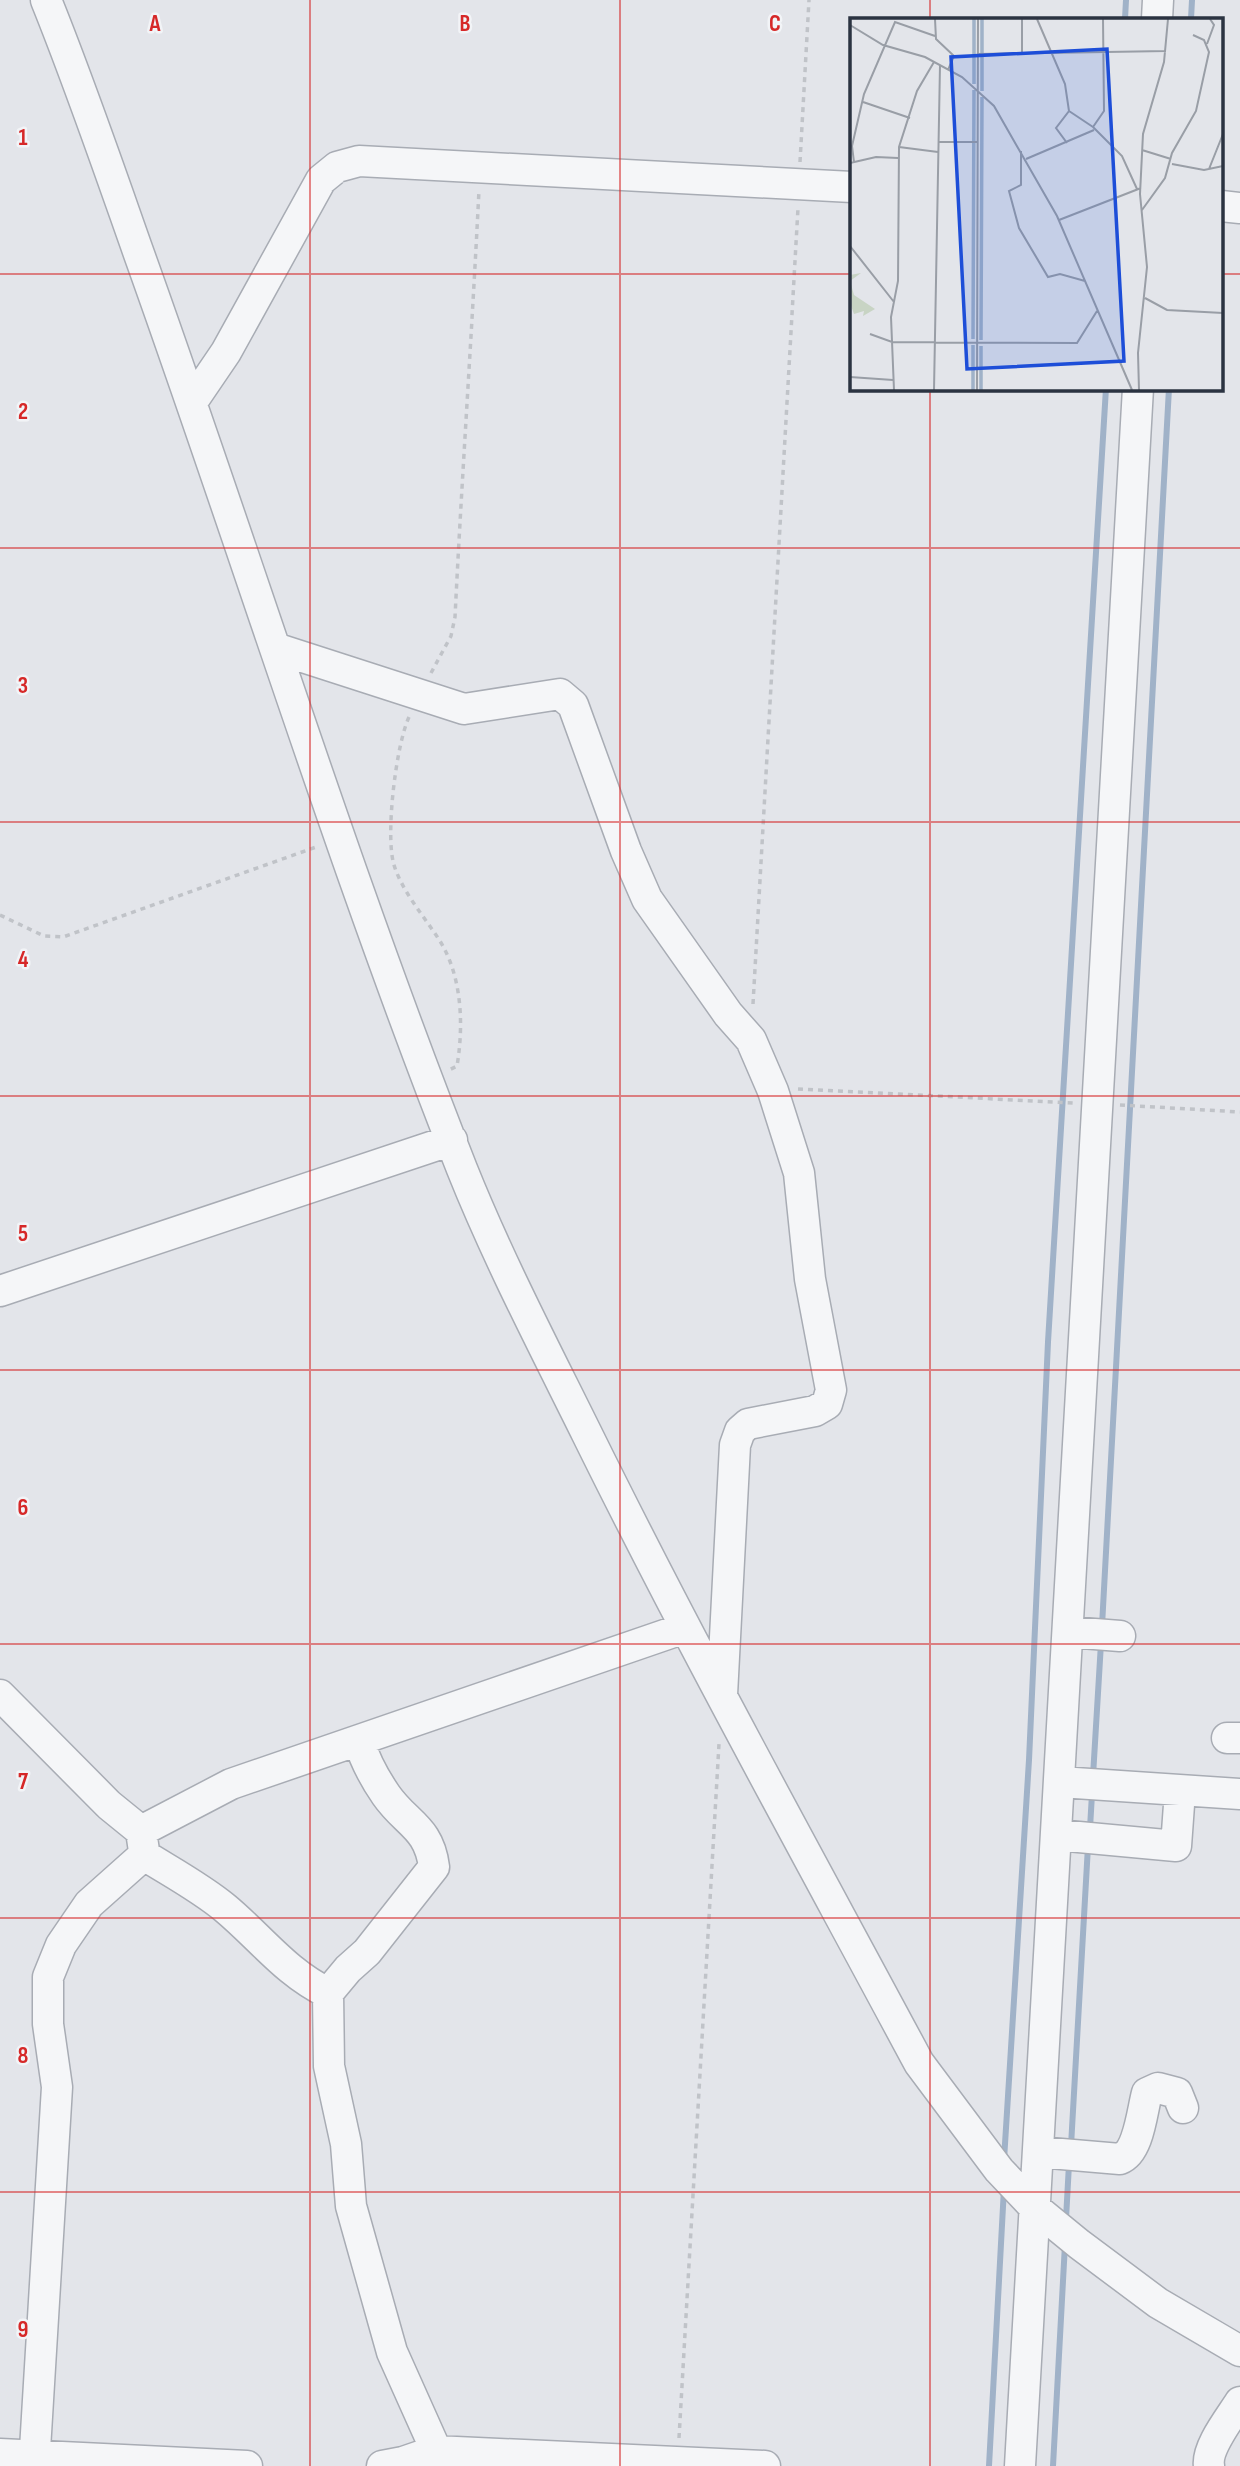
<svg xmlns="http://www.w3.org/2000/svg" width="1240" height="2466" font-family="'Sofia Sans Condensed',sans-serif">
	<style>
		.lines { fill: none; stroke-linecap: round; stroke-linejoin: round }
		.stream { stroke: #a0b2c8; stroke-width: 6 }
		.minor-casing { stroke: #a8acb4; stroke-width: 33 }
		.path { stroke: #c0c3c8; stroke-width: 3.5; stroke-dasharray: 5 5; stroke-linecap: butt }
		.minor { stroke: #f5f6f8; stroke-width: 30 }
		.grid { fill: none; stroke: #d62828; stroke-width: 2; stroke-opacity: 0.55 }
		.inset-river { fill: none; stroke: #a0b2c8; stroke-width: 3.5 }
		.inset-road { fill: none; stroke: #999ea6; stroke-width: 2 }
		.view { fill: #1d4ed8; fill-opacity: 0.15; stroke: #1d4ed8; stroke-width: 3.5 }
		.inset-edge { fill: none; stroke: #2b3341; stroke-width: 3.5 }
		.grid-label { font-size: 23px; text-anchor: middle; font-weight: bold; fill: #d62828; stroke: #f2f4f7; stroke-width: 5; stroke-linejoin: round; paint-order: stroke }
	</style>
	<rect width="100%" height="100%" fill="#e3e5ea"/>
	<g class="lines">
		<path class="stream" d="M1125,19L1126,0
			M1191,19L1192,0
			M1102,1626L1169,388
			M1093,1776L1101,1643
			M1090,1828L1092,1794
			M1071,2146L1088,1846
			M1004,2160L1029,1760L1048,1342L1106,388
			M1066,2219L1069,2164
			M989,2466L1004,2188
			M1053,2466L1065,2244"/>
		<g class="minor-casing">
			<path id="minor" d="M46,0C80,84 109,169 139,254C248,558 343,868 462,1169C498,1259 544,1347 587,1434C692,1647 807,1854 919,2063L999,2170L1035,2208L1079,2244L1158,2303L1240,2351
				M1157,19L1158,0
				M1221,206L1240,208
				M192,402L226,352L321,180L337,167L359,161L852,187
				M275,648L464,709L560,694L573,705L626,851L647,899L728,1014L751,1040L773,1091L799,1173L810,1279L831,1390L827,1404L815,1411L748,1424L740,1431L735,1445L722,1695
				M0,1291L452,1140
				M1069,1632L1120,1636
				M0,1695L109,1805L141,1831L144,1851
				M1227,1738H1240
				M359,1741C365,1761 375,1779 386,1795C406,1824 429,1827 434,1867L367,1952L348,1969L328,1993L329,2066L346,2144L351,2206L392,2352L443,2466
				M1060,1782L1240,1794
				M141,1831L231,1784L685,1628
				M1057,1835L1176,1846L1180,1791
				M144,1855C171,1872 201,1888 225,1908C261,1938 285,1972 328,1993
				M1038,2152L1120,2159C1139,2152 1142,2111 1147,2093L1158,2088L1177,2093L1183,2108
				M0,2454L247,2466
				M34,2466L57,2087L48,2024V1977L61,1945L89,1904L144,1855
				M382,2466L403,2462L435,2451L765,2466
				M1020,2466L1138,388
				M1209,2466C1206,2448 1230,2418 1240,2402"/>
		</g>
		<path class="path" d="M800,162L809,0
			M431,673L451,636L455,617C462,475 472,332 479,190
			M409,717C396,745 385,836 394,865C402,891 423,915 438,938C462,974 464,1024 457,1066L449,1070
			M0,915L44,936L63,937L319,846
			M753,1004L798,208
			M798,1089L1074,1103
			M1120,1105L1240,1112
			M679,2438L719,1744"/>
		<use href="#minor" class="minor"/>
	</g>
	<path class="grid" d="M310,0V2466M620,0V2466M930,0V19M0,274H852M1221,274H1240M930,388V2466M0,548H1240M0,822H1240M0,1096H1240M0,1370H1240M0,1644H1240M0,1918H1240M0,2192H1240"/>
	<g transform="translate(850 18)">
		<rect width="373" height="373" fill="#e3e5ea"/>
		<path d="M11,255L0,263L4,277L25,291L13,298L14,293L4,296L0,285V257Z" fill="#c8d4c4"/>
		<path class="inset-river" d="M124,66V1M132,73V1M123,321L124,72M131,322L132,79M131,328V372M123,372V327"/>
		<path class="inset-road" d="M85,1L86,21L104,38L98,52M187,1L215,66L219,93L206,110L217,125M0,7L33,27L75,39L112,59L144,88L207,198L282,372M357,26L364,7L360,1M128,36L316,33M172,36V1M13,84L60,100M219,93L243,109M243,109L254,93L253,1M243,109L272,138L287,171M88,124H128M49,129L88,134M292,132L321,141M171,133V167L159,173L169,210L198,259L210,256L235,263M176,141L244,112M4,144L2,128L14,76L45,4L85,18M0,145L26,139L48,140M322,146L354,152L373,148M359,151L373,116M292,192L315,160L322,135L346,93L359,34L354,22L343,17M209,202L291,170M0,228L44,284M295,280L317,292L373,295M20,316L42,324L227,325L247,293M0,359L43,362M44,372L41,299L48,263L49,129L67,73L84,44M84,372L90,47M127,372L128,1M289,372L288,335L297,249L290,176L293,116L314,44L318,1"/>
		<path class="view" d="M257,31L274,343L117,351L101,39Z"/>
		<rect width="373" height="373" class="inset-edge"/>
	</g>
	<g class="grid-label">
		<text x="155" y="31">A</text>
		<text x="465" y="31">B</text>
		<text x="775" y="31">C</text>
		<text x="23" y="145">1</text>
		<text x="23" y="419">2</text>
		<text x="23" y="693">3</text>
		<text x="23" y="967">4</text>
		<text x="23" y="1241">5</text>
		<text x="23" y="1515">6</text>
		<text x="23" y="1789">7</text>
		<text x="23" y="2063">8</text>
		<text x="23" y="2337">9</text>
	</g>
</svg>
